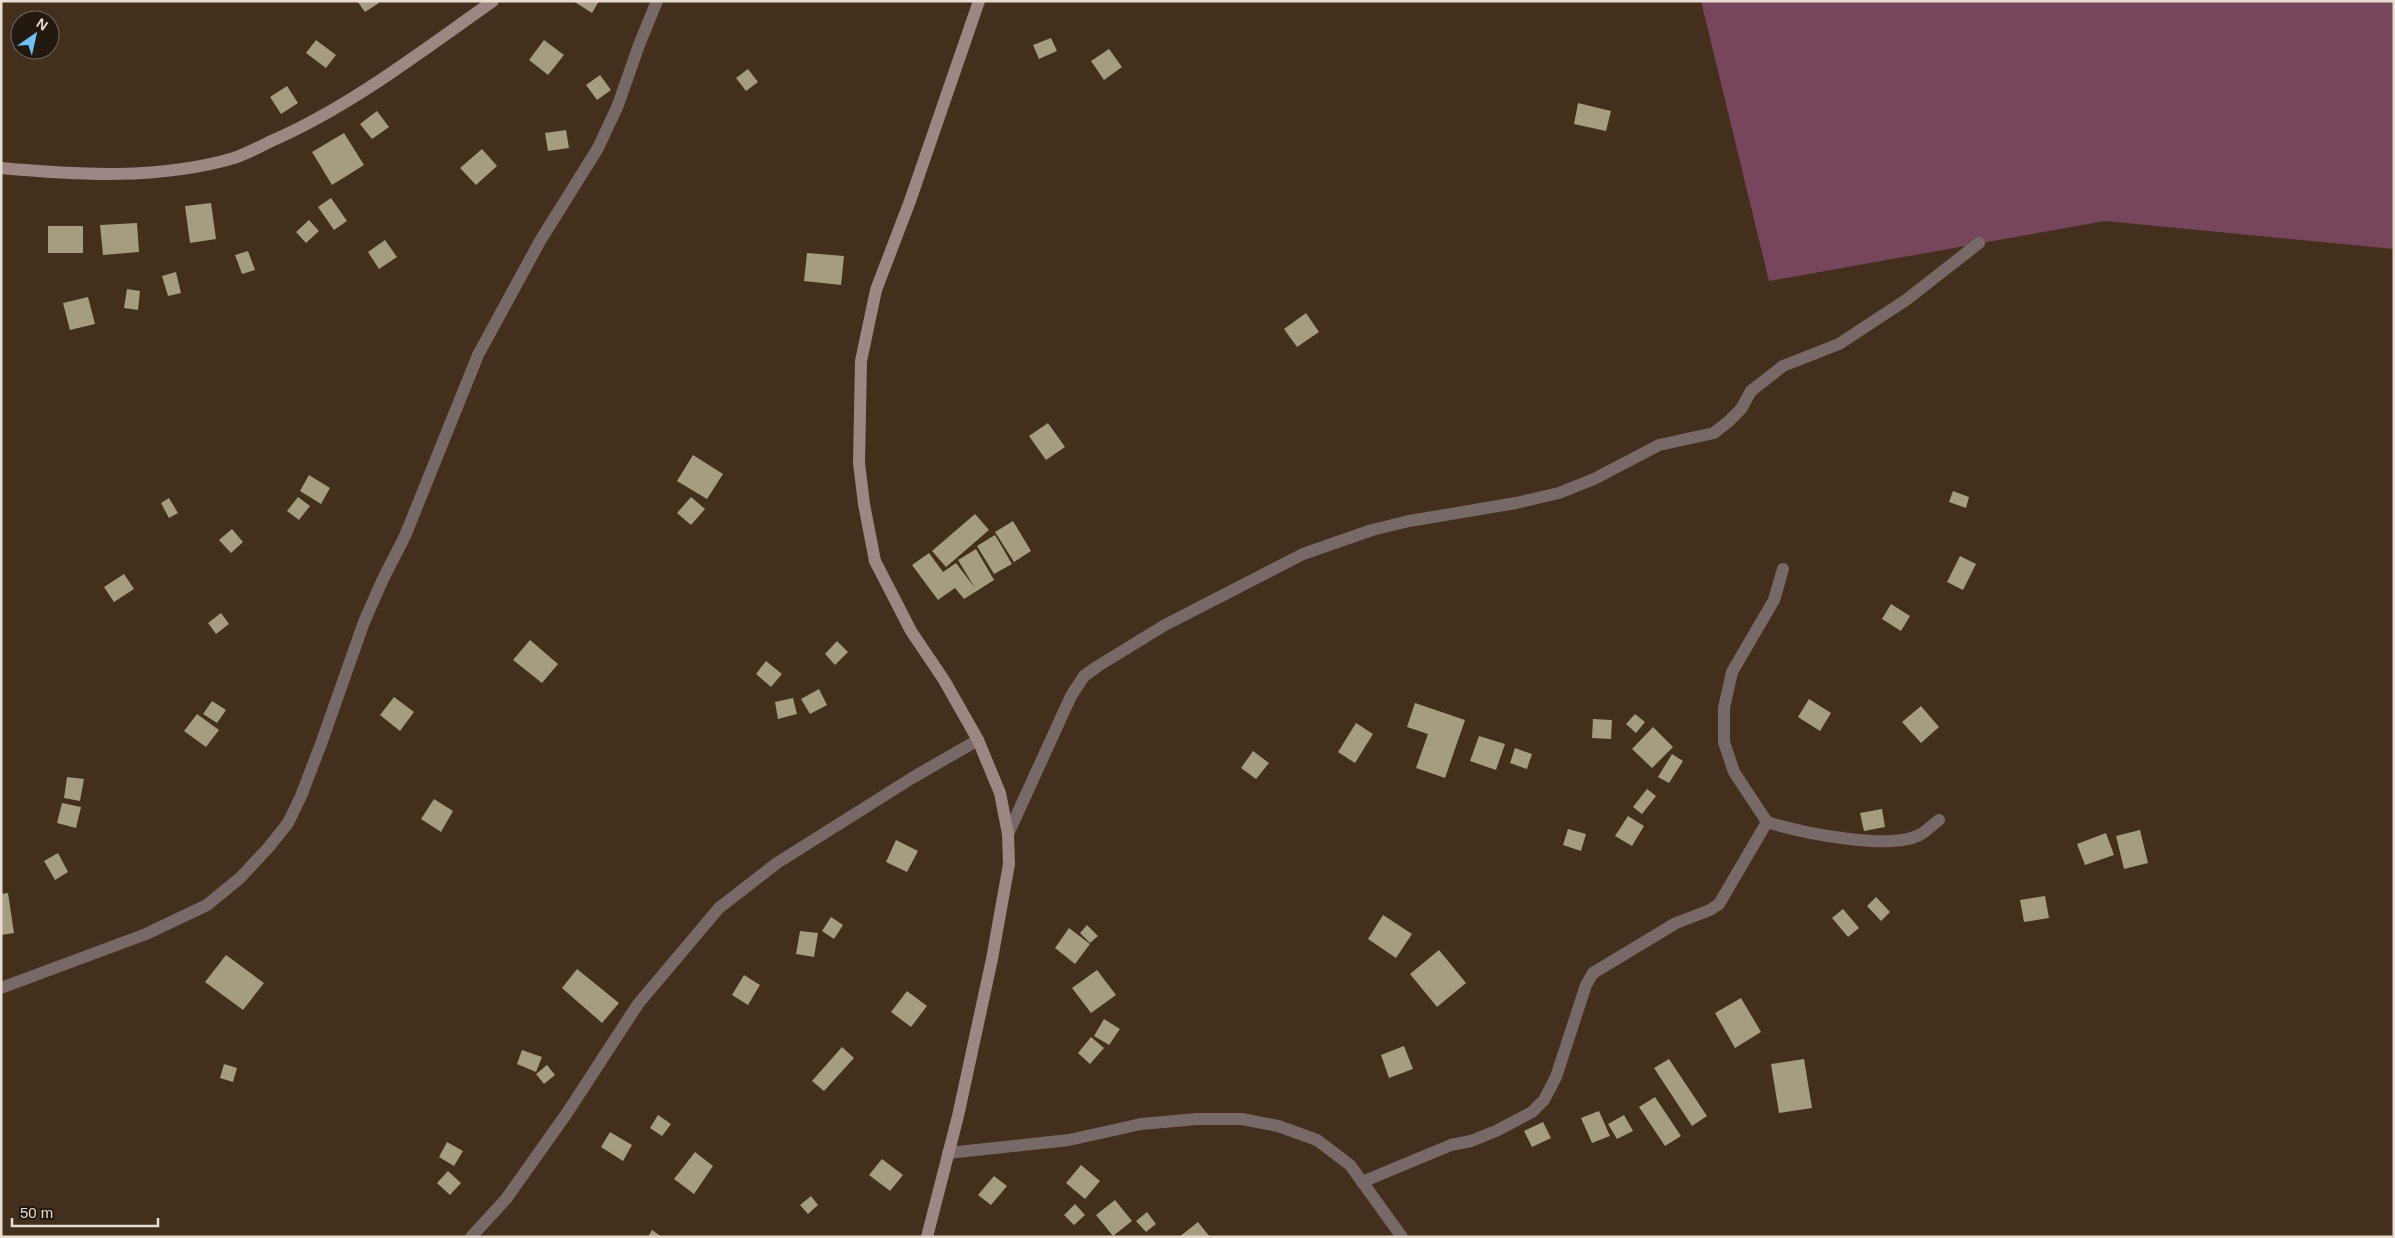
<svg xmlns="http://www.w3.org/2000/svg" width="2395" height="1238" font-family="Helvetica,sans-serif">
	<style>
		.green { fill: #78465c }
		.building { fill: #a49d80 }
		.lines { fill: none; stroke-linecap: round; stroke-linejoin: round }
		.minor { stroke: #776967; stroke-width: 12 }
		.tertiary { stroke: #776967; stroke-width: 12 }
		.secondary { stroke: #9d8683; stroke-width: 12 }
	</style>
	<rect width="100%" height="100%" fill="#432f1c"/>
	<path class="green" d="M1701,1H2394V249L2105,221L1769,281Z"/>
	<path class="building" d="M357,1H378L379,3L365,12Z
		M573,1H599L592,13Z
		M1051,38L1057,51L1039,59L1033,45Z
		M316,40L336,55L326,68L306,53Z
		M544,40L564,55L548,75L529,60Z
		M1109,49L1122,67L1104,80L1091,61Z
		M748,69L758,82L746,91L736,78Z
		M600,75L611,90L597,100L586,85Z
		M287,86L298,103L281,114L270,97Z
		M1578,103L1611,111L1606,131L1574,124Z
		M377,111L389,127L372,139L360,124Z
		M566,130L569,148L548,151L545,133Z
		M344,133L364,165L332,185L312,152Z
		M482,149L497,166L476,185L460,168Z
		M331,198L347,221L334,230L318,207Z
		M211,203L216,239L190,243L185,206Z
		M309,220L319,231L306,243L296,232Z
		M137,223L139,252L103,255L100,225Z
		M48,226H83V253H48Z
		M385,240L397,257L379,269L368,252Z
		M248,251L255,270L242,274L235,255Z
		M807,253L844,256L841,285L804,281Z
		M176,272L181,293L168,296L162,276Z
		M127,289L140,291L138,310L124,308Z
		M88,297L95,324L70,330L63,303Z
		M1306,313L1319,332L1297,347L1284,329Z
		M1048,423L1065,447L1046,460L1029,436Z
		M693,455L723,474L707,499L677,481Z
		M309,475L330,488L321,504L300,491Z
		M1953,491L1969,497L1966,508L1949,502Z
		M298,497L310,506L299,520L287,511Z
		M691,497L705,509L691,525L677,513Z
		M169,498L178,513L169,518L161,503Z
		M975,514L989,530L946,567L932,551Z
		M1013,521L1031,551L1014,562L995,532Z
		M232,529L243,542L231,553L219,540Z
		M995,535L1012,564L994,574L977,546Z
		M976,549L994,580L964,599L955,588L938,600L912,565L929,553L943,572L956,563L975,588L958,560Z
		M1960,556L1976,564L1963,590L1947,582Z
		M124,574L134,589L114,602L104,587Z
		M1891,604L1910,616L1901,631L1882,619Z
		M221,613L229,624L216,634L208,623Z
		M530,640L558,664L542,683L513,660Z
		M837,641L848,652L835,665L825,654Z
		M766,661L782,674L771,687L756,674Z
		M819,689L827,705L810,714L801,699Z
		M394,697L414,712L400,731L380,715Z
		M793,698L797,714L778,719L775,702Z
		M1809,699L1831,713L1820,731L1798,717Z
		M212,701L226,710L217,723L203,714Z
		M1415,703L1465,720L1445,778L1416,768L1428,734L1407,727Z
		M1921,706L1939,727L1921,743L1902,722Z
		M197,714L219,730L206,747L184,731Z
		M1635,714L1645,722L1636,733L1626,724Z
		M1593,719L1612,720L1611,739L1592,738Z
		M1356,723L1373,734L1355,763L1338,752Z
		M1653,727L1673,747L1652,768L1632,749Z
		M1479,736L1505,744L1496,770L1470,761Z
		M1515,748L1532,754L1527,769L1510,763Z
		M1253,751L1269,763L1256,779L1241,768Z
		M1672,754L1683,761L1669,783L1658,777Z
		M67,777L84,779L80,801L64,798Z
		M1647,789L1656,796L1642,814L1633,807Z
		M434,799L453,811L441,832L421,819Z
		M62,803L81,807L76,828L57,823Z
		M1882,809L1885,827L1864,831L1860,813Z
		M1628,816L1644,826L1632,846L1615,836Z
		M1568,829L1586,834L1581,851L1563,845Z
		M2140,830L2148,863L2124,869L2116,836Z
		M2106,833L2114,855L2085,865L2077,844Z
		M896,840L918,851L907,872L886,862Z
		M58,853L68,872L55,880L44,861Z
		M8,893L14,933L1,935V894Z
		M2045,896L2049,918L2024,922L2020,900Z
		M1876,897L1890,912L1881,921L1867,906Z
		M1843,909L1859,928L1848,937L1832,918Z
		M1383,915L1412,934L1396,958L1368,939Z
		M831,917L843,925L834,939L822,931Z
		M1087,925L1098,936L1090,943L1080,933Z
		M1069,928L1090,944L1075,964L1055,948Z
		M800,931L818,933L814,957L796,954Z
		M1439,950L1466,983L1437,1007L1410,974Z
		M226,955L264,983L243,1010L205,982Z
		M577,969L619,1003L602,1023L562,988Z
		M1097,970L1116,995L1091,1013L1072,988Z
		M744,975L760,985L748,1005L732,995Z
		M907,991L927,1006L911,1027L891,1012Z
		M1741,998L1761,1032L1735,1048L1715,1013Z
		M1104,1019L1120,1029L1109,1045L1094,1036Z
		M1091,1037L1104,1048L1090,1064L1078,1053Z
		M1404,1046L1413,1069L1389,1078L1381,1055Z
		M842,1047L854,1058L824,1091L812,1081Z
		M522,1050L542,1057L536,1072L517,1064Z
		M1669,1059L1707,1116L1692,1126L1654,1068Z
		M1804,1059L1812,1108L1779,1113L1771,1064Z
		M224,1064L237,1068L233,1082L220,1078Z
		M547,1065L555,1075L544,1084L536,1074Z
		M1655,1097L1681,1136L1665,1146L1639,1107Z
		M1599,1111L1610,1136L1592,1143L1581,1118Z
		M658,1115L671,1124L662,1136L650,1128Z
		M1624,1115L1633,1131L1617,1139L1608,1124Z
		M1543,1122L1551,1138L1532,1147L1524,1131Z
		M610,1132L632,1145L623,1161L601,1147Z
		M447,1142L463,1151L454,1166L439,1157Z
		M695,1152L713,1166L694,1194L674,1179Z
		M882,1159L903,1175L890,1191L869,1175Z
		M1081,1165L1100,1181L1085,1199L1066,1183Z
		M448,1171L461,1183L450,1195L437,1183Z
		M994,1176L1007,1186L991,1205L978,1195Z
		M811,1196L818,1205L808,1214L800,1205Z
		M1115,1200L1132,1221L1113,1236L1096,1215Z
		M1075,1204L1085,1215L1074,1225L1064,1215Z
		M1147,1212L1156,1224L1146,1232L1136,1221Z
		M1198,1222L1210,1237H1179Z
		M652,1230L662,1237H648Z"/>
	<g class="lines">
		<path class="minor" d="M1783,569L1774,600L1732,672L1724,708V742L1734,772L1767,822C1800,832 1891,852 1921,834C1928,830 1933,824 1939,820
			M1008,834L1071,696L1084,676L1098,666L1165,625L1303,554L1372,530L1409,521L1516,503L1559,493L1594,479L1659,445L1714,433L1729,421L1741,409L1751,391L1783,366L1839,344L1906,300L1979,243
			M1,988L146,934L207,905L240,878L268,848L288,823L301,796L321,744L364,622L383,579L405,536L478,355L540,241L598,148L618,105L639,45L657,1
			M1362,1182L1451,1145L1471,1141L1496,1131L1532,1112L1544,1100L1556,1077L1586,985L1593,973L1676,923L1710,910L1719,904L1767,822
			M471,1237L506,1199L567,1113L638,1004L719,908L777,863L912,778L978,740"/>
		<path class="tertiary" d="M948,1153L1069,1140L1141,1124L1197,1119H1242L1278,1126L1317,1140L1350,1165L1402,1237"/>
		<path class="secondary" d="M1,168C78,175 159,180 234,158C249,153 262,145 276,139C354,104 423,50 493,1
			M927,1237L958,1116L992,959L1009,864L1008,834L1000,793L978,740L944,680L911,631L875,561L864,504L859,463L861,361L876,290L910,201L979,1"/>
	</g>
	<rect width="2395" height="1238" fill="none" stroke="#e9dcd1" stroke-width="5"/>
	<g transform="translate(35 35) rotate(34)"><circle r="24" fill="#221911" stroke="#72675e"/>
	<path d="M0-4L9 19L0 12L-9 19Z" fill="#6dc2f3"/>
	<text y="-8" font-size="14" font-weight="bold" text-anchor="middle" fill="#e9dcd1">N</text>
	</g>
	<path d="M12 1218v8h146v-8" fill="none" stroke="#e9dcd1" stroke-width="2.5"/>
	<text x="20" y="1218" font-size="15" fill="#e9dcd1" stroke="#221911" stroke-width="4" paint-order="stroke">50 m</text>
</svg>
